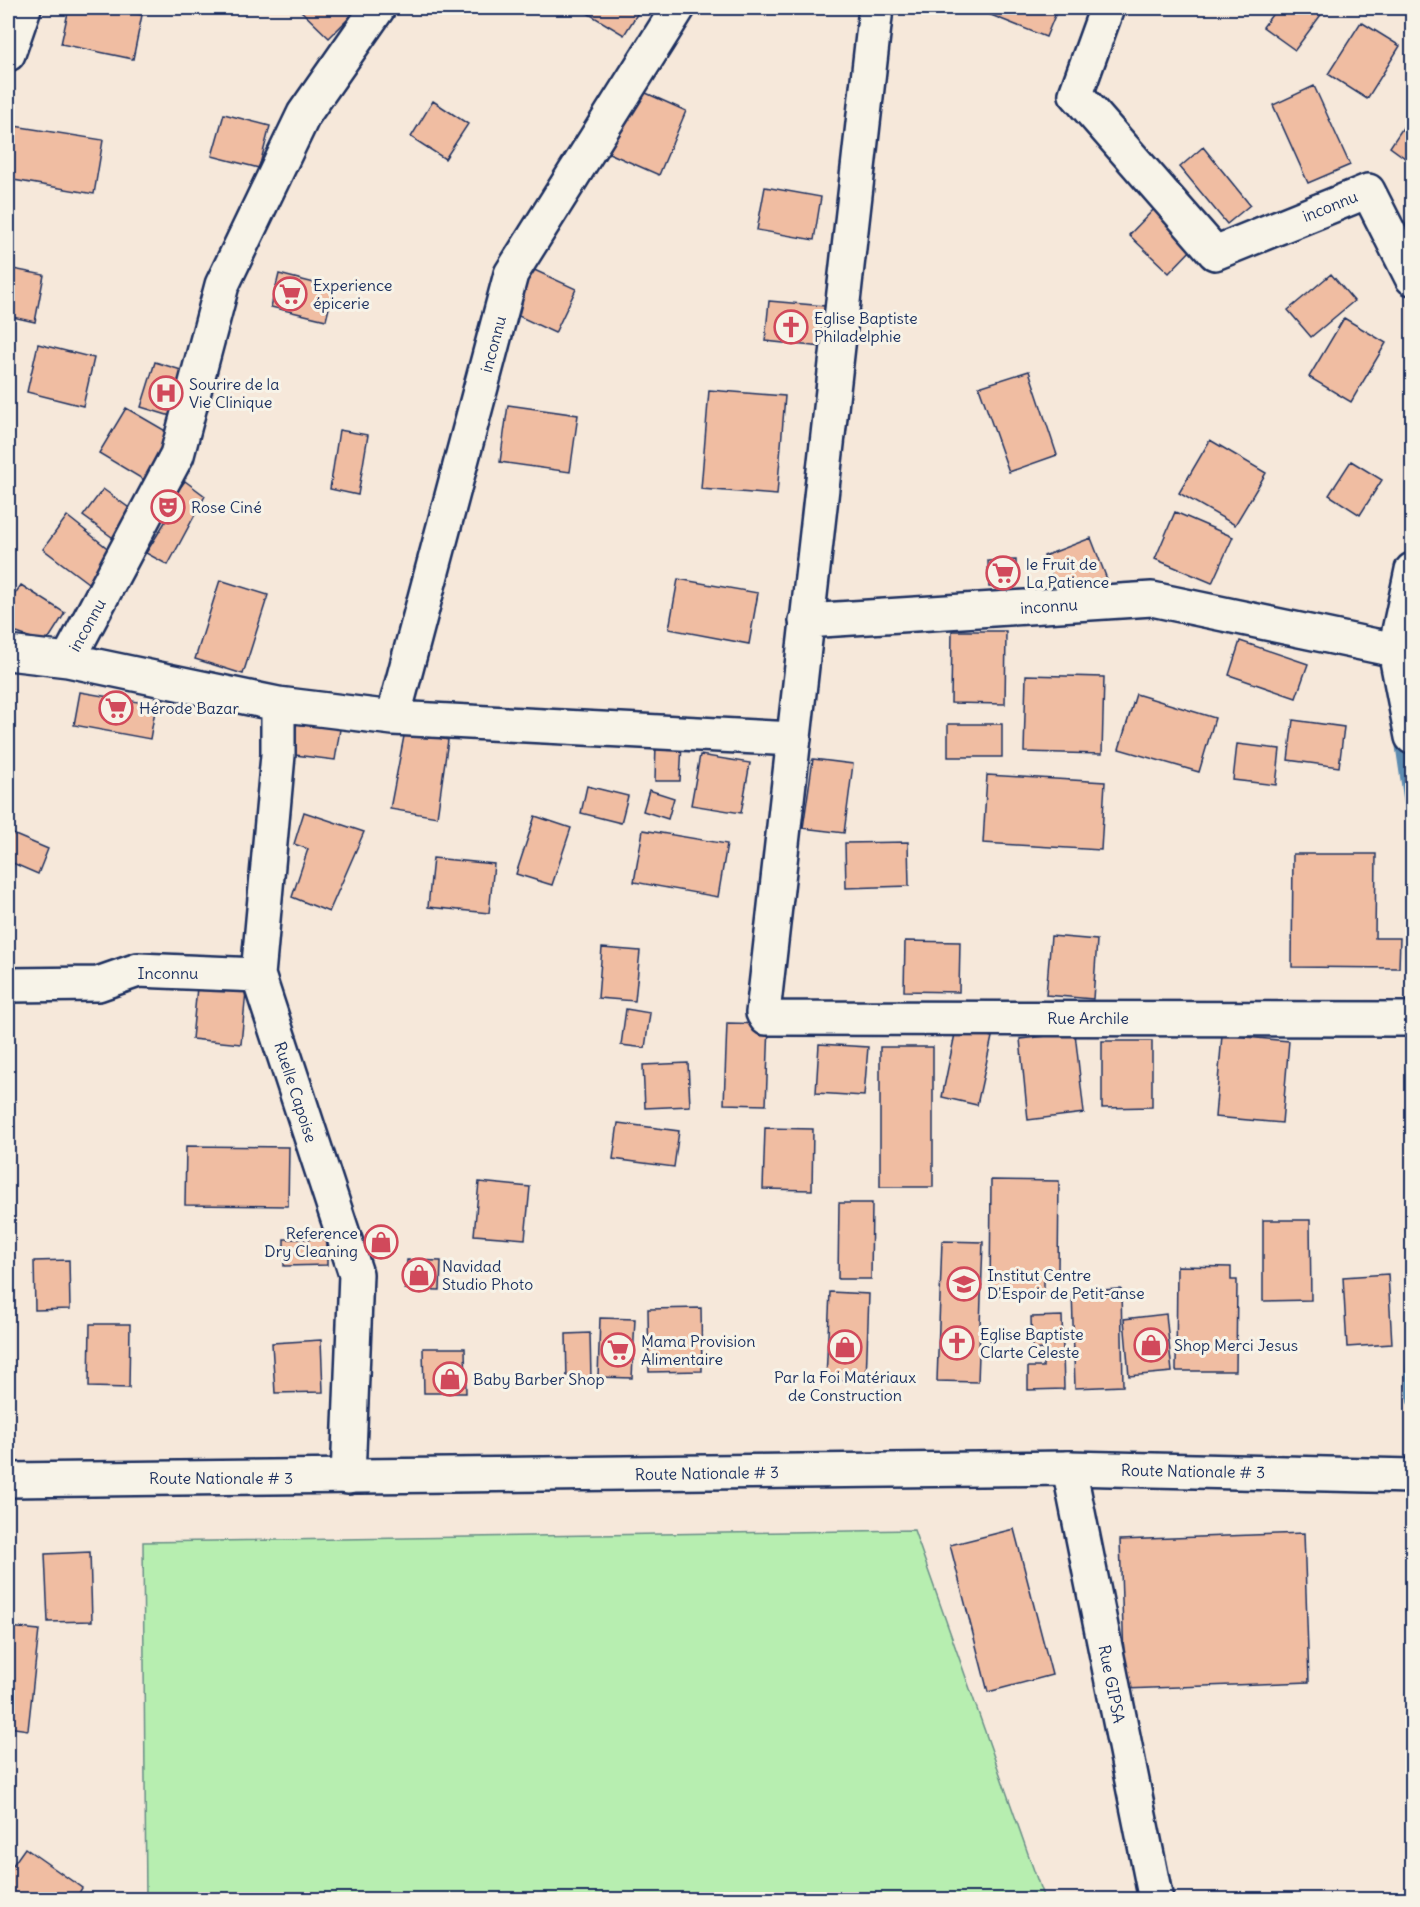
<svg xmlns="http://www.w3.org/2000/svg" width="1420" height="1907" font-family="Delius,sans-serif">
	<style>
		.green { fill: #b7eeb0; stroke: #698e87; stroke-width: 1.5 }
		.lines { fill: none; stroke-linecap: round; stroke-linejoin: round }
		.stream { stroke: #5b8bb0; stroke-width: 10 }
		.building { fill: #f0bda2; stroke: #1b2f5e; stroke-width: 1.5 }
		.street-casing { stroke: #1b2f5e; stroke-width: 38 }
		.primary-casing { stroke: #1b2f5e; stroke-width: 38 }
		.street { stroke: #f7f3e8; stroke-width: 33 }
		.primary { stroke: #f7f3e8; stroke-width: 33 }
		.labels { text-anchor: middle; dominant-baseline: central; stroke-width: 6; stroke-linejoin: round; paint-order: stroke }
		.street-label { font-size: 16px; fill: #1b2f5e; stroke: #f7f3e8 }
		.poi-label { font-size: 16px; fill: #1b2f5e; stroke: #f7f3e8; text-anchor: start }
	</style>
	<rect width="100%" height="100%" fill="#f6e8da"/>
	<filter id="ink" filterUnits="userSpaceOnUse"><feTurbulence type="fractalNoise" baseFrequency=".0167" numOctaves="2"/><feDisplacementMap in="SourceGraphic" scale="12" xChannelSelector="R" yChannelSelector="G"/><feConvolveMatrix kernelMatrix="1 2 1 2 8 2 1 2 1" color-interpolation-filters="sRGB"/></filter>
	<g filter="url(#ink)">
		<path class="green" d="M914,1530L1044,1899H146L143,1542Z"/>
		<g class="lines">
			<path class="stream" d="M1399,736L1412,824
				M1412,1344L1410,1377L1412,1401"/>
		</g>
		<path class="building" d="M69,8H105L142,15L133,59L61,44Z
			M298,8H354L357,10L329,38Z
			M579,8H641L624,35Z
			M988,8H1058L1046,37L986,13Z
			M1277,8H1326L1295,50L1263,27Z
			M1361,22L1400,46L1367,99L1328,74Z
			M1314,86L1350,165L1308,183L1273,105Z
			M637,89L686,111L659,175L609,153Z
			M433,101L468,124L445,159L411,137Z
			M224,114L270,126L259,168L212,156Z
			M1412,114V163L1390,147Z
			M8,125L103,140L94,194L8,179Z
			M1203,147L1250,205L1227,224L1180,167Z
			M765,187L821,197L814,240L757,230Z
			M1155,208L1195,246L1169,273L1129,235Z
			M8,268L44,275L35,322L8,316Z
			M530,268L576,289L555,333L510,312Z
			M279,274L334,288L326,320L271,307Z
			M1331,274L1354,301L1311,337L1288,310Z
			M769,301L836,307L832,348L765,341Z
			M1344,318L1386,343L1351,402L1309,377Z
			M38,344L94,358L83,406L27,392Z
			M155,362L191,373L177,418L141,407Z
			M1029,371L1057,455L1009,472L979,387Z
			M709,390L785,396L777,495L701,489Z
			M508,405L578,415L570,472L500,462Z
			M126,408L176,437L149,483L99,453Z
			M339,430L368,435L358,495L330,489Z
			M1210,440L1266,473L1235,525L1179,493Z
			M1351,461L1382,480L1360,515L1329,495Z
			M185,481L205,496L168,565L146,553L167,519L160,515Z
			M103,489L136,513L116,540L83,516Z
			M1175,512L1233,537L1212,583L1155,559Z
			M67,516L111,551L88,583L43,549Z
			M1091,538L1107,579L1060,597L1044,556Z
			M1016,560V586L989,587L988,561Z
			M678,579L758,593L749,644L669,629Z
			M220,580L268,595L243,674L195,659Z
			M21,585L65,613L46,643L8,630V604Z
			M952,631H1006L1005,704L951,703Z
			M1240,641L1308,664L1296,698L1229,675Z
			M1026,675L1104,677L1102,754L1024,752Z
			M80,692L156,705L150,739L74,725Z
			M1136,694L1215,718L1199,772L1119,749Z
			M293,717L341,723L335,760L287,754Z
			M1293,720L1344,727L1339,767L1288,760Z
			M948,724H1002V757H948Z
			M405,731L448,740L437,817L390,809Z
			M656,743L682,744L680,781H655Z
			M1237,744L1280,749L1276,785L1233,780Z
			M700,755L750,763L741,813L691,805Z
			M813,759L853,764L844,833L803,828Z
			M987,775L1105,782L1101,850L983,843Z
			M587,786L628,796L621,823L581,813Z
			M649,790L674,798L668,819L643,811Z
			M304,812L364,832L329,912L292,897L308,849L294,844Z
			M535,816L571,828L552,885L516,874Z
			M643,830L727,844L718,897L634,882Z
			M8,832L48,849L38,874L8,861Z
			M908,842L909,886L846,888L845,843Z
			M1293,854H1376L1375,938H1400L1399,968L1292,967Z
			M433,858L494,864L489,913L428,907Z
			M1051,936L1097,940L1093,999L1046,995Z
			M905,941L960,942L959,992L904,991Z
			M602,948L640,951L635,1001L598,998Z
			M197,987L246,991L241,1044L192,1039Z
			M626,1009L650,1013L645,1048L621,1045Z
			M727,1023L769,1024L766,1105L724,1104Z
			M956,1029L992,1037L977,1105L942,1097Z
			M1075,1033L1084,1113L1028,1120L1020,1039Z
			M1222,1035L1289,1041L1282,1123L1215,1117Z
			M1102,1041H1152V1107L1102,1108Z
			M819,1044L868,1047L864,1096L816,1093Z
			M880,1047H933V1187H880Z
			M688,1063L690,1106L645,1108L643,1065Z
			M618,1123L679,1131L674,1167L613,1159Z
			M765,1128L813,1129L812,1190L763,1189Z
			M186,1146L289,1147L288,1206L185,1205Z
			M991,1180L1059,1181L1058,1271H1044V1296H990Z
			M479,1182L530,1187L525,1239L474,1235Z
			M839,1203H872L871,1279H838Z
			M1263,1220H1310L1311,1300L1263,1301Z
			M372,1231L391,1232L390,1253L371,1252Z
			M284,1239H327V1265L284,1266Z
			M942,1241L983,1242L978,1382L937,1381Z
			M69,1260L70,1309L35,1310L34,1261Z
			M407,1260L441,1261L440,1290L405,1289Z
			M1177,1266L1231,1267V1280H1237L1236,1371H1176Z
			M1388,1274L1392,1344L1347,1347L1343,1277Z
			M1121,1289L1123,1386L1075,1388L1072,1291Z
			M830,1292L869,1294L866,1381L826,1379Z
			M701,1308L702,1371L649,1372L648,1309Z
			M1166,1314L1172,1372L1129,1376L1124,1319Z
			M1062,1316L1064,1389L1028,1390V1367H1043V1349L1032,1350L1031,1317Z
			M600,1318L635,1319L632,1378L598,1377Z
			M90,1324H130L129,1388L89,1387Z
			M590,1333L591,1379L567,1380L566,1334Z
			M321,1340L323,1392L275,1393L272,1343Z
			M423,1348H465L466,1393H424Z
			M1014,1529L1052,1675L988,1692L950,1545Z
			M1304,1533L1309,1682L1125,1689L1120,1540Z
			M90,1552L92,1621L48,1622L45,1554Z
			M8,1627L39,1630L28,1730L8,1727Z
			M25,1848L82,1888L75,1900H8V1872Z"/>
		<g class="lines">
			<g class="street-casing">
				<path id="street" d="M876,8L763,1013L766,1018L1412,1019
					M1107,8L1076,94L1215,253L1368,191L1412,278
					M8,54L24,8
					M1412,570L1395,650L1412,737
					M806,621L1152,599L1395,650
					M8,653L68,660L278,704L393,718L794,739
					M68,660L177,455L222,285L304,114L378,8
					M278,704V755L258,975L356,1274L348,1477
					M393,718L511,274L678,8
					M8,985L98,984L138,970L258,975
					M1069,1468L1156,1900"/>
			</g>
			<g class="primary-casing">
				<path id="primary" d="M8,1480L1069,1468L1412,1476"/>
			</g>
			<use href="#street" class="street"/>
			<use href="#primary" class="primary"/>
		</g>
	</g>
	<defs>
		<g id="supermarket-ring" transform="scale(1.725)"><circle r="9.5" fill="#f7f3e8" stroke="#d1495b" stroke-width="1.5"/><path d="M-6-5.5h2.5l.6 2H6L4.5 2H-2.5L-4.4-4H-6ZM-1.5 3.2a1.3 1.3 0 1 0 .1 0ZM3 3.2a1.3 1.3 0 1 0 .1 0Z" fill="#d1495b"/></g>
		<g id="church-ring" transform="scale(1.725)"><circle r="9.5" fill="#f7f3e8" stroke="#d1495b" stroke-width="1.5"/><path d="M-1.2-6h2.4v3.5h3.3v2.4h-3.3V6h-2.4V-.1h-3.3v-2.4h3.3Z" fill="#d1495b"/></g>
		<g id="hospital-ring" transform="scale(1.725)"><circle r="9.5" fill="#f7f3e8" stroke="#d1495b" stroke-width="1.5"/><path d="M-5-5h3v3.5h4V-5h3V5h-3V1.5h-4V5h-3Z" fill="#d1495b"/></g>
		<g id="theatre-ring" transform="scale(1.725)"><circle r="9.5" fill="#f7f3e8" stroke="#d1495b" stroke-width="1.5"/><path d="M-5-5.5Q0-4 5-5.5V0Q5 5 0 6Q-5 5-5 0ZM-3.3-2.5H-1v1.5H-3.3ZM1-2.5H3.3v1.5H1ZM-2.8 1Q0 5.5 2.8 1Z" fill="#d1495b"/></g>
		<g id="shop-ring" transform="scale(1.725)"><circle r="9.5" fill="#f7f3e8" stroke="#d1495b" stroke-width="1.5"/><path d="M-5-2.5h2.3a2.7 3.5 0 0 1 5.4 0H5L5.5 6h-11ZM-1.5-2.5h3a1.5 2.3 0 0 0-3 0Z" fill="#d1495b"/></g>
		<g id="school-ring" transform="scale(1.725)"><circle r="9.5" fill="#f7f3e8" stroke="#d1495b" stroke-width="1.5"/><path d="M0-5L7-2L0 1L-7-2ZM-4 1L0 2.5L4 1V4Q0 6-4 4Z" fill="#d1495b"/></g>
	</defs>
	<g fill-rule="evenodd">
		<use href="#supermarket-ring" x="290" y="294"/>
		<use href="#church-ring" x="791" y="327"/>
		<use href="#hospital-ring" x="166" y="393"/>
		<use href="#theatre-ring" x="168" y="507"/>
		<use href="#supermarket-ring" x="1003" y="573"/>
		<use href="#supermarket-ring" x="116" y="708"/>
		<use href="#shop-ring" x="381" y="1242"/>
		<use href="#shop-ring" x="419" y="1275"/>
		<use href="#school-ring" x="964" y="1284"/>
		<use href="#church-ring" x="957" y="1343"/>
		<use href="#shop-ring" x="1151" y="1345"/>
		<use href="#shop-ring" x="845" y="1347"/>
		<use href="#supermarket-ring" x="618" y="1350"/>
		<use href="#shop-ring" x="450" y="1379"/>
	</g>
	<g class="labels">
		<g class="street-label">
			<text transform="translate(1330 206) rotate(-22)">inconnu</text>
			<text transform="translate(493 344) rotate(-75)">inconnu</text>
			<text transform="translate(1049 606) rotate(-4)">inconnu</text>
			<text transform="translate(87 625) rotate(-61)">inconnu</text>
			<text x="168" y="973">Inconnu</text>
			<text x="1088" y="1018">Rue Archile</text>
			<text transform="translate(296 1092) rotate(72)">Ruelle Capoise</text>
			<text transform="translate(1193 1471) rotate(1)">Route Nationale # 3</text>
			<text transform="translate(707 1473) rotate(-1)">Route Nationale # 3</text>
			<text x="221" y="1478">Route Nationale # 3</text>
			<text transform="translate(1112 1684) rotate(79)">Rue GIPSA</text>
		</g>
		<g class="poi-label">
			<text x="313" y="285">Experience<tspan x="313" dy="18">épicerie</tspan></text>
			<text x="814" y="318">Eglise Baptiste<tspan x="814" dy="18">Philadelphie</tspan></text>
			<text x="189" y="384">Sourire de la<tspan x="189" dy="18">Vie Clinique</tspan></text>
			<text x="191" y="507">Rose Ciné</text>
			<text x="1026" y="564">le Fruit de<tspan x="1026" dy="18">La Patience</tspan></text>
			<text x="139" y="708">Hérode Bazar</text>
			<text x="358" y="1233" text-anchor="end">Reference<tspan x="358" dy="18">Dry Cleaning</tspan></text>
			<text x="442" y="1266">Navidad<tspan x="442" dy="18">Studio Photo</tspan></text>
			<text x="987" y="1275">Institut Centre<tspan x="987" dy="18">D'Espoir de Petit-anse</tspan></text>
			<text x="980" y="1334">Eglise Baptiste<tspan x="980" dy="18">Clarte Celeste</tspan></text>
			<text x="641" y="1341">Mama Provision<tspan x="641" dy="18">Alimentaire</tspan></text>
			<text x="1174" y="1345">Shop Merci Jesus</text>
			<text x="845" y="1377" text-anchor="middle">Par la Foi Matériaux<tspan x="845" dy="18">de Construction</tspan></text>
			<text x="473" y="1379">Baby Barber Shop</text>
		</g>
	</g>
	<rect width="1420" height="1907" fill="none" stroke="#f7f3e8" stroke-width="30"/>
	<rect x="15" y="15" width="1390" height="1877" fill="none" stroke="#1b2f5e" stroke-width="2" filter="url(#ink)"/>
</svg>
